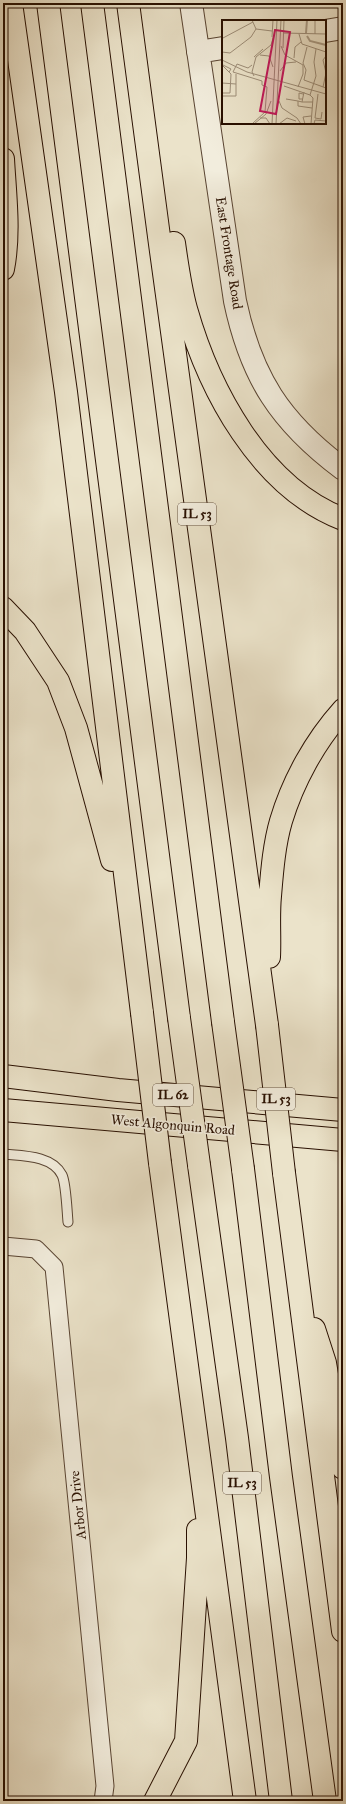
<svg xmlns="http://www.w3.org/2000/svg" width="346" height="1804" font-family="'IM FELL Great Primer',serif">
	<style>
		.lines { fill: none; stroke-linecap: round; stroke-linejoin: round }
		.service-casing { stroke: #594432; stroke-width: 11 }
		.minor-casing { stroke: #594432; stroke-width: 19 }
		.tertiary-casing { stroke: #594432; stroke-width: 24 }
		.primary-casing { stroke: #280f00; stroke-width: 24 }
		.motorway-casing { stroke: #280f00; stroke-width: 24 }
		.service { stroke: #f2eddd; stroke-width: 9 }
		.minor { stroke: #f2eddd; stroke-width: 17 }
		.tertiary { stroke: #f2eddd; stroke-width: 22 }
		.primary { stroke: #ebe3ca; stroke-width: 22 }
		.motorway { stroke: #ebe3ca; stroke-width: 22 }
		.motorway-bridge-casing { stroke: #280f00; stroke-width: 24; stroke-linecap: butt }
		.motorway-bridge { stroke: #ebe3ca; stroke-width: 22 }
		.labels { text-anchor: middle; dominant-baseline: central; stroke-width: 3.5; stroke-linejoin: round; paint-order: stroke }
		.shield { fill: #f2eddd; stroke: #655242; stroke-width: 1 }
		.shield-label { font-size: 13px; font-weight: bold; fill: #280f00 }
		.street-label { font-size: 14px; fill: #280f00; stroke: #f2eddd }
		.inset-river { fill: none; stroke: #a99b85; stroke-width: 2 }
		.inset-road { fill: none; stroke: #9d8e79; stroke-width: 1 }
		.view { fill: #c2185b; fill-opacity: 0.15; stroke: #c2185b; stroke-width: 2 }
		.inset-edge { fill: none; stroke: #280f00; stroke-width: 2 }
	</style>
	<rect width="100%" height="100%" fill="#ebe3ca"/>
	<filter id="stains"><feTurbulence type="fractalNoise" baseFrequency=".005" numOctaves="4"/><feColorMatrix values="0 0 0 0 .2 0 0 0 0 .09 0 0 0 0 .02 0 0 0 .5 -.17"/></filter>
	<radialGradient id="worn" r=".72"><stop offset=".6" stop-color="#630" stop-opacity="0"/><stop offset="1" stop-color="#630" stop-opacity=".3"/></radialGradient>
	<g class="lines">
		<g class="service-casing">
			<path id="service" d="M3,1154C22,1156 52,1155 62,1175C66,1183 67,1211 68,1222"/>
		</g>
		<g class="minor-casing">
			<path id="minor" d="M3,1246L36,1249L54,1267L105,1786L103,1801"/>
		</g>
		<g class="tertiary-casing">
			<path id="tertiary" d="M191,3L235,301C251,377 280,422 343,469
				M325,31L343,28
				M198,52L223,48"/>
		</g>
		<g class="primary-casing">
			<path id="primary" d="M3,1076L118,1090L343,1110
				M3,1110L343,1140"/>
		</g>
		<g class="motorway-casing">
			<path id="motorway" d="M11,3L66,392L142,1013
				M48,3L179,1018
				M92,3L223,1022
				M128,3L160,244L267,1025
				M3,159C5,195 10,233 3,269
				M174,243C177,264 180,287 186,309C209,390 260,487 343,519
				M3,608L25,631L58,681L76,728L112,860
				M269,957C270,937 268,916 270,896C272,872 274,845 281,821C293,781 315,741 343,710
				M160,1163L245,1801
				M199,1165L237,1438L281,1801
				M243,1169L281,1477L325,1801
				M284,1173L343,1631
				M314,1329L325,1363L343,1468
				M155,1801L186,1741L198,1558V1530"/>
		</g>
		<use href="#service" class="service"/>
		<use href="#minor" class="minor"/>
		<use href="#tertiary" class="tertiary"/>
		<use href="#primary" class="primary"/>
		<use href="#motorway" class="motorway"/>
		<g class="motorway-bridge-casing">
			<path id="motorway-bridge" d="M142,1013L160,1163
				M179,1018L199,1165
				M223,1022L243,1169
				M267,1025L284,1173"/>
		</g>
		<use href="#motorway-bridge" class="motorway-bridge"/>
	</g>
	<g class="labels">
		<g class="shield">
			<rect x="178" y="503" width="38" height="22" rx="3"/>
			<rect x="153" y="1084" width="40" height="22" rx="3"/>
			<rect x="257" y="1088" width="38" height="22" rx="3"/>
			<rect x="223" y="1472" width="38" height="22" rx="3"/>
		</g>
		<g class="shield-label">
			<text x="197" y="514">IL 53</text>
			<text x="173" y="1095">IL 62</text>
			<text x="276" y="1099">IL 53</text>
			<text x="242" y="1483">IL 53</text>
		</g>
		<g class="street-label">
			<text transform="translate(229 253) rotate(81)">East Frontage Road</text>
			<text transform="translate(173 1125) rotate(5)">West Algonquin Road</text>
			<text transform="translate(78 1505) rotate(-96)">Arbor Drive</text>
		</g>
	</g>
	<g transform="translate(222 20)">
		<rect width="104" height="104" fill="#ebe3ca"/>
		<path class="inset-river" d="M84,13L85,0M85,16L88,21L104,25"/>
		<path class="inset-road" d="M30,0L34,9L50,11M61,13L104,14M77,14L80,24L104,32M93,14V0M50,17L51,0M1,18L31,2M59,26L63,35L81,45V54L76,67M85,27L81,43L84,50L82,60L104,68M61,28L62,0M0,32L8,33L29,17L34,9M38,35L47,36L51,47M32,37L41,29M72,38L73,27L79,22M0,40L25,52L104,74M0,45L9,54L8,73H0M1,45L9,49L7,52M30,45L26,48L15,44L11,52L40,61V65L45,67L43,92L30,104M58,51L64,43L74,42M32,56L30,52L34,37L49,25L52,15M0,63L14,64M62,66L88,75L94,56L92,42L94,29M101,67L104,53L101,40L104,36M82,72L80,82H91M96,74L93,98L99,99L100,92M88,75L91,78L89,104M0,76H14V54M64,79L76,81M81,79H77V73L81,74M57,81L60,88L75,98L79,104M80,82L76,81V86L90,88M38,98H44L48,104M32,104L44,94L49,81M50,104L55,0M54,104L59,0M57,104L65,98L74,101M83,104L81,97L89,96M92,104L93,100L104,101"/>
		<path class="view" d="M53,10L68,12L54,94L38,91Z"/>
		<rect width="104" height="104" class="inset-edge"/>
	</g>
	<rect width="346" height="1804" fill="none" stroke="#ebe3ca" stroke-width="16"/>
	<rect x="4" y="4" width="338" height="1796" fill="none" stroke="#280f00" stroke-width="2"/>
	<rect x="8" y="8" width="330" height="1788" fill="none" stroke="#280f00"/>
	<rect width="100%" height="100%" filter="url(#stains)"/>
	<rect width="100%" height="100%" fill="url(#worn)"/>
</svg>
